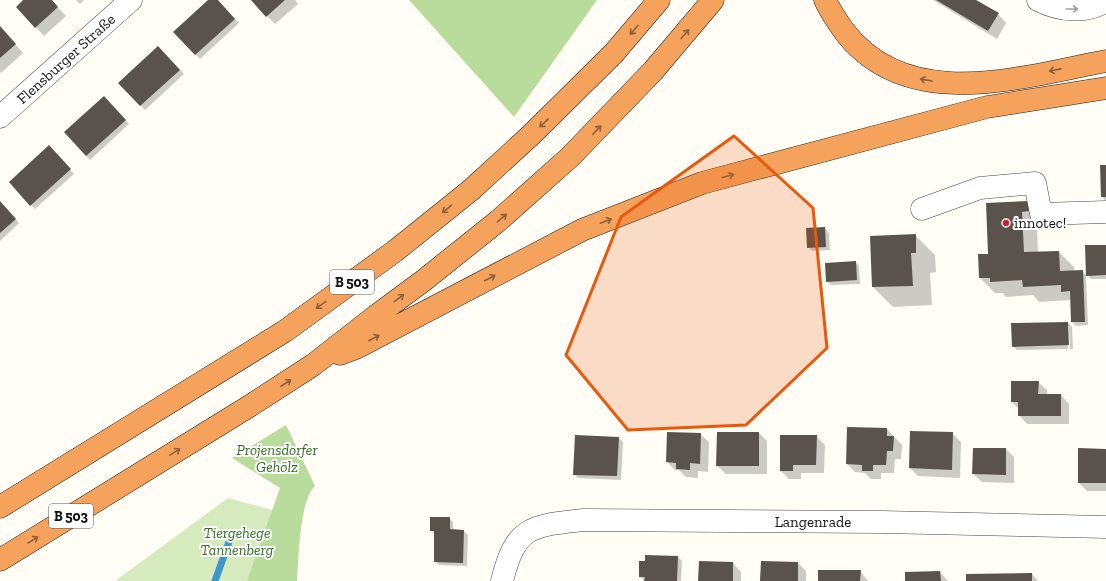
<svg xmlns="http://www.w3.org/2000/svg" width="1106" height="581" font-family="'Zilla Slab',serif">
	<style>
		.green { fill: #d5ebbd }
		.forest { fill: #b9dc9c }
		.shadow { fill: #0003 }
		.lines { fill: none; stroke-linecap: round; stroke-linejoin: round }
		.stream { stroke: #3f96cf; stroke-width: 7 }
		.building { fill: #5a524d }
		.minor-casing { stroke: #444; stroke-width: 23 }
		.highway-casing { stroke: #222; stroke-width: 23 }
		.minor { stroke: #fff; stroke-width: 22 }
		.highway { stroke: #f5a25d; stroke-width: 22 }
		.oneway { stroke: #a0a0a0 }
		.oneway2 { stroke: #8e613b }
		.marked { fill: #e8590c; fill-opacity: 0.2; stroke: #e8590c; stroke-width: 3; stroke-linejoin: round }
		.poi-dot { fill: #c4262e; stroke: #fff; stroke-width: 1.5 }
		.labels { text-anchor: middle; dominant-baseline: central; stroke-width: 4; stroke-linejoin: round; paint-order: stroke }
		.shield { fill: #fff; stroke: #585858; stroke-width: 1 }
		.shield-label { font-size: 14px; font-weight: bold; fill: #111 }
		.street-label { font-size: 15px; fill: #111; stroke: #fff }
		.poi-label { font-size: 15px; fill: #111; stroke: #fff; text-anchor: start }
		.park-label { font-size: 15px; font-style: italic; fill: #2f6b1f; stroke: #fff }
	</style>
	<rect width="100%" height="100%" fill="#fffdf5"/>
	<path class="green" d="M228,498L280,512L272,581H115Z"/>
	<path class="forest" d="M409,0H597L514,117Z
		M286,425L315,486C299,502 299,557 297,581H247L280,488L232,458Z"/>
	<path class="shadow" d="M24,0H51L66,16L44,36L17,7Z
		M76,0H84L80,4Z
		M209,0H217L239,23L200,59L175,32Z
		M252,0H295L298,4L275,24Z
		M933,0H974L998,14L1006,23L997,39Z
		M0,27L23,53L1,73L0,72Z
		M162,51L184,74L145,110L120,83Z
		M108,101L129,124L90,160L86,156Z
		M53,151L74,174L35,209L10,182Z
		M1106,166V201L1102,197Z
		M0,202L19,223L0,241Z
		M1028,202L1044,218V226L1037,227L1038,252H1059L1074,267V271H1082L1086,275L1088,325L1076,326L1072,322L1071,300L1039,302L1033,295L1006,297L1003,293H995L980,278L989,255Z
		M825,228L829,233L830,250L812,251L808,247Z
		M915,235L935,255L936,272L930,273L932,305L893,307L873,287Z
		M1106,246V279H1091L1087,275Z
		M855,262L859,266L860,284L831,285L827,281Z
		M1068,323L1072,327L1073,349H1070L1069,326H1067L1068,349L1017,350L1013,346Z
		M1038,382L1047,390V395H1061L1069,404V424H1027L1019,415V409L1012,402Z
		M848,428L887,429L902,445L901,459H895L894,473H881V479H871L865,473L855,472L847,464Z
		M911,432L952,433L961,442L960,478L918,476L910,468Z
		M759,433L767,441V474H726L717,466Z
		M700,434L709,442L708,472L698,471V478L686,477L679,470H675L667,462Z
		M816,436L825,445L824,473H801V479H789L781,471Z
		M619,438L623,442L621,480L578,478L574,474Z
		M974,449H1006L1014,457V483L982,482L973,474Z
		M1106,450V491H1087L1079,483Z
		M449,518L453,522V530L464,531L468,535L467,566L439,565L435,561V534L431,530Z
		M678,557L682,561L681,581H645L640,577Z
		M762,562L798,563L806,571V581H761Z
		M733,563L741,572V581H699Z
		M860,571L868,581H819Z
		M940,572L948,581H906Z
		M1032,574L1038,581H967Z"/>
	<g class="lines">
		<path class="stream" d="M215,581L229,542"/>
	</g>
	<path class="building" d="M23,0H52L58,7L35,28L16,7Z
		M208,0H218L235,19L195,55L173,32Z
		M251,0H285L266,17Z
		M936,0H976L999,13L988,31Z
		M0,26L16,44L0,58Z
		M158,46L180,70L140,106L118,83Z
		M104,96L126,120L86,156L64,132Z
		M49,145L71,169L30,206L9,182Z
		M1100,165H1106V197H1101Z
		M0,201L16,219L0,233Z
		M1029,201V211L1022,212L1024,252L1059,251L1060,271L1083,270L1085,322H1071L1070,291L1061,292V285L1023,287L1022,280L990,282V278H979L978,254H988L986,203Z
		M825,227L826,247L807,248L806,228Z
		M916,234V253H911L913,286L872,287L870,236Z
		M1085,245H1106V275L1086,276Z
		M856,261L857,280L826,282L825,263Z
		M1068,322L1069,345L1012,347L1011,323Z
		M1011,381H1039L1038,394H1061V416H1018V402H1011Z
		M847,427L887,428V436H894L893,451H887L886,465H873V471H862V465L846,464Z
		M910,431L953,432L952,470L909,468Z
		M667,432L701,433L700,464L690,463V470L676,469V463L666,462Z
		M717,432H759V466H716Z
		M575,435L619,437L617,476L573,475Z
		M780,435H817L816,465H793V471H780Z
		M973,448H1006V475L972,474Z
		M1078,448L1106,449V483H1078Z
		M430,517H450V529L464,530L463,563L434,562V531H430Z
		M645,555L678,556L677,581H644L645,577H639V561H645Z
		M699,561L733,562V581H698Z
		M761,561L798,562V581H760Z
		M818,570H861L860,581H818Z
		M940,571L941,581H905V572Z
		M1032,573V581H966V574Z"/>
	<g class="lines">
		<g class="minor-casing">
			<path id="minor" d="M1038,0C1059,11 1086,14 1106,1
				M0,117L131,0
				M922,209L980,188L1035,183L1041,214L1106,212
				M502,581C516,525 531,526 584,520L882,522L1106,527"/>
		</g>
		<g class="highway-casing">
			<path id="highway" d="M825,0C830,11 837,21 844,31C907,114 1021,77 1106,61
				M340,354L356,348L582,230L702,183L987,107L1106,88
				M0,507L285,331L395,251L471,190L531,135L614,53L659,0
				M0,560L248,407L313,365L377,315L423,281L498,221L570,157L653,71L713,0"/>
		</g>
		<use href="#minor" class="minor"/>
		<use href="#highway" class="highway"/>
	</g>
	<defs><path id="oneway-shaft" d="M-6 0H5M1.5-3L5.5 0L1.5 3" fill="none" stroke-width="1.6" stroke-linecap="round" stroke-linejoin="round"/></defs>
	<use class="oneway" href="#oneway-shaft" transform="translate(1072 9)"/>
	<g class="oneway2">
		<use href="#oneway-shaft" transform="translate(634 30) rotate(131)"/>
		<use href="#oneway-shaft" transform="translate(685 34) rotate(-50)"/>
		<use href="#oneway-shaft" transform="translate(1055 70) rotate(169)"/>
		<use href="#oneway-shaft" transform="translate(926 80) rotate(-170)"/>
		<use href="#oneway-shaft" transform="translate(544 123) rotate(136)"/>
		<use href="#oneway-shaft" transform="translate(597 130) rotate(-46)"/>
		<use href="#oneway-shaft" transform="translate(728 176) rotate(-15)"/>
		<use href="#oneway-shaft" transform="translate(447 209) rotate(141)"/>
		<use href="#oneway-shaft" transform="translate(502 218) rotate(-41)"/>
		<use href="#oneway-shaft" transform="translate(606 221) rotate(-21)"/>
		<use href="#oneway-shaft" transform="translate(490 278) rotate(-27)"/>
		<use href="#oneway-shaft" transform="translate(399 298) rotate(-36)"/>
		<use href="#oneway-shaft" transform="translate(321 305) rotate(144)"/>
		<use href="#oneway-shaft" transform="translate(374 338) rotate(-28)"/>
		<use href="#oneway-shaft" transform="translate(286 383) rotate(-33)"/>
		<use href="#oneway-shaft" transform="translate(175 452) rotate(-32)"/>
		<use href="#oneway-shaft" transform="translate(33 540) rotate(-32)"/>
	</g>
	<path class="marked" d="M734,136L813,208L827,348L746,425L628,430L566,355L621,217Z"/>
	<circle class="poi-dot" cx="1006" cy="223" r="4"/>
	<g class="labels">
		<g class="shield">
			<rect x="330" y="270" width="44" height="24" rx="3"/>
			<rect x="49" y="504" width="44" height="24" rx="3"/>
		</g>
		<g class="shield-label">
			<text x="352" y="282">B 503</text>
			<text x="71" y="516">B 503</text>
		</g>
		<g class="street-label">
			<text transform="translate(66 59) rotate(-42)">Flensburger Straße</text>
			<text x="813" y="522">Langenrade</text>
		</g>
		<g class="poi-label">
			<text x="1014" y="223">innotec!</text>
		</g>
		<g class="park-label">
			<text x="277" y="450">Projensdorfer<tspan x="277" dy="17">Gehölz</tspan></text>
			<text x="237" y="533">Tiergehege<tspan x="237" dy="17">Tannenberg</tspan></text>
		</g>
	</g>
</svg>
